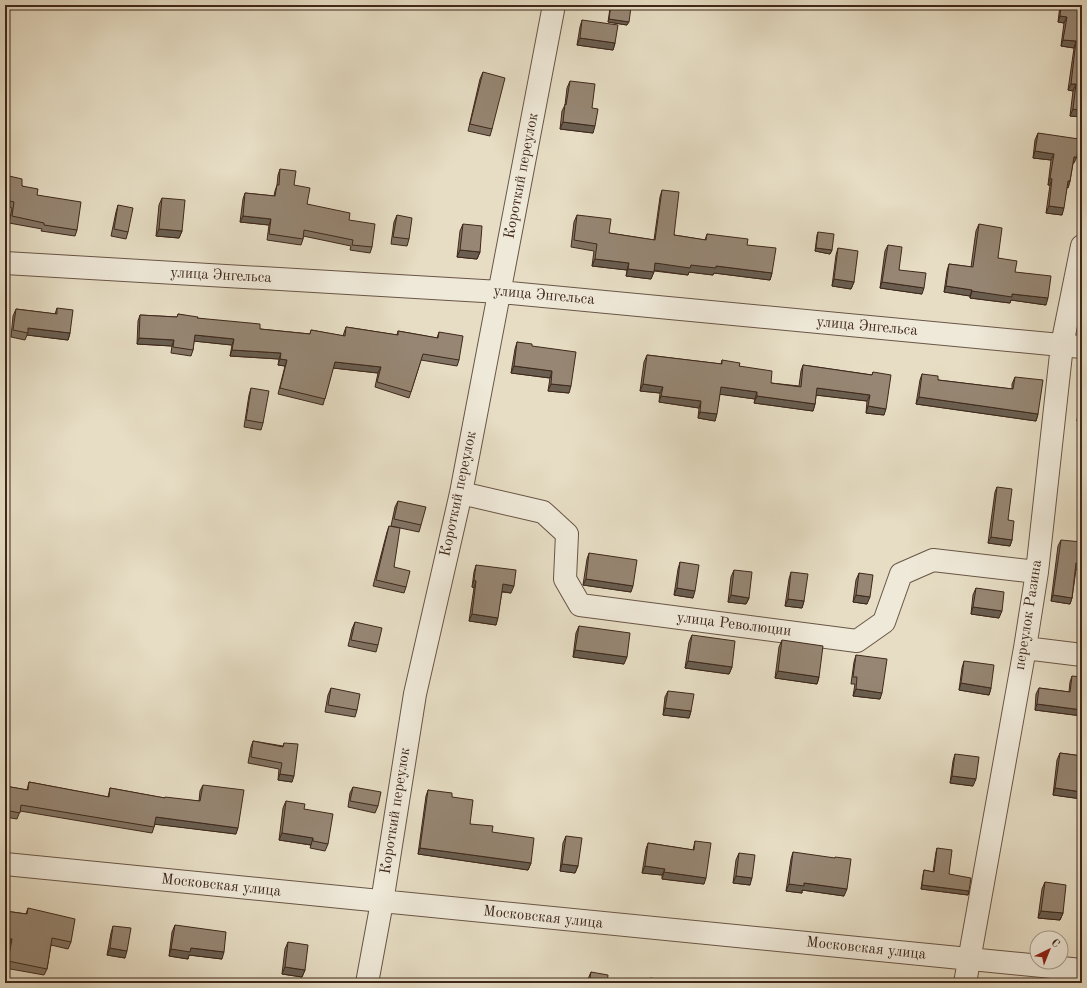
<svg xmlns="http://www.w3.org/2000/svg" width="1087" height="988" font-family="'Old Standard TT',serif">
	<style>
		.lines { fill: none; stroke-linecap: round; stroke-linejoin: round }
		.minor-casing { stroke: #695545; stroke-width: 24 }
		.minor { stroke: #efe9d9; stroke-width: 22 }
		.wall { fill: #817363; stroke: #3f281b }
		.shaded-wall { fill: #695e50; stroke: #3f281b }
		.building { fill: #968673; stroke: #3f281b }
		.labels { text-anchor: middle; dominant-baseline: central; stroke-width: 3.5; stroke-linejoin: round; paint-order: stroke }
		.street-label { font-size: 15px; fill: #3f281b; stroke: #efe9d9 }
	</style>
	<rect width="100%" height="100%" fill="#e6ddc4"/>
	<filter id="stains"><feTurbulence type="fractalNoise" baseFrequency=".005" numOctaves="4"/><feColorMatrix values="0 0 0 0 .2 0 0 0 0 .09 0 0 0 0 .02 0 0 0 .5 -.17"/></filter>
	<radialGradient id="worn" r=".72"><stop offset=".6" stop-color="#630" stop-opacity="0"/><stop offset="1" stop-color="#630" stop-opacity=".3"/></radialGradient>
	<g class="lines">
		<g class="minor-casing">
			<path id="minor" d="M5,263L500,292L1082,347
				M461,493L543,512L567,534L565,579L580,605L857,641L884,622L901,574L933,560L1037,572
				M1025,648L1082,655
				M5,864L1082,970
				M367,983L382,902L415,694L461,493L554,5
				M965,983L1025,648L1037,572L1062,345L1082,246"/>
		</g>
		<use href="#minor" class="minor"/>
	</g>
	<path class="wall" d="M611,5L627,25L608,22L610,8Z
		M1060,5H1082V117L1070,116L1073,91L1068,90L1074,48L1061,46L1064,23L1058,22Z
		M582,20L615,43L613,50L577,45L580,27Z
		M483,72L492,129L490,136L468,131L480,79Z
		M570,81L592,108L593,133L560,129L562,111L565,105L567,88Z
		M1038,133L1074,163H1073L1070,181L1068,188L1067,187L1062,215L1046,213L1050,185H1048L1051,160L1033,158L1035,140Z
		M280,169L294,185L307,204L349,220L372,247L370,253L350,250L351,246L303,236V239L301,245L267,240L269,225L240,222L243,199L245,193L274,196L275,191L277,185L278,175Z
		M5,175L37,195L77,230L75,236L41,231L42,229L9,223L12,208L5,207Z
		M662,190L674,235L705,240L707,234L747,245L772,273L770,280L714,273L713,275L689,272L688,275L654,271L651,279L626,276L627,270L592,266L594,251L571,247L574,222L577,215L609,233L654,240L660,197Z
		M162,198L182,231L179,238L156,236L159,205Z
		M118,205L128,232L126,239L111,236L116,212Z
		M397,215L409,239L407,246L391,244L394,222Z
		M463,224L480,252L477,259L457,257L460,231Z
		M979,224L998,258L1015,272L1046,305L1011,300L1010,303L970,298V296L944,292L947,271L949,264L971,267L976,231Z
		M818,232L832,250L830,254L815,251L817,235Z
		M888,245L899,270L922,294L880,288L885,251Z
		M838,248L854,282L851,289L832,286L836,255Z
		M57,308L70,333L68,340L27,335L25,340L11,337L13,316L16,309L55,314Z
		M178,314L197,318L260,329L310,334L311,330L343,336L346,327L397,335L398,331L437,338L439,332L459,360L457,366L421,360L409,398L375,387L378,373L333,368L323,405L278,394L285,366L278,365L279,359L230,356L232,345L194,341L193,350L191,356L171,353L172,346L137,344L138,321L140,315L177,317Z
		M517,342L532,346L569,393L548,391L550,378L511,373L515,349Z
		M647,355L721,364L722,360L739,366L771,383L799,386L801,371L803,365L872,375L873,372L884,415L866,413L867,401L816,395L815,404L813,411L754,403L755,399L720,394L715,421L698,418L699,408L659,402L660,393L640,391L644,362Z
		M922,374L938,380L1012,389V384L1015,377L1038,414L1036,421L916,404L920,380Z
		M251,388L263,423L261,430L244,427L249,395Z
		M1082,391V422L1077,421L1080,396Z
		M997,487L1008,520L1012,540L1010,546L988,543L995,492Z
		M398,501L421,525L419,532L391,526L395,507Z
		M389,526L394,567L406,587L404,593L373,586L387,532Z
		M1061,540L1076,570L1072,598L1070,604L1051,601L1058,546Z
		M589,553L631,592L583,585L587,559Z
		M680,562L693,598L674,595L678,569Z
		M476,565L511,593L502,592L496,625L469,621L474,588L472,587L474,572Z
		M734,570L749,598L746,604L728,602L731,577Z
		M791,572L804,601L802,608L785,606L789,579Z
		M859,573L867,604L853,602L856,580Z
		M976,588L999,618L971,614L973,595Z
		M355,622L378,645L376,652L348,646L352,629Z
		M579,626L624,664L573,657L576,633Z
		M692,635L732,667L729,674L685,668L689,642Z
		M782,640L819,677L817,684L775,678L779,647Z
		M856,655L880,699L853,696L855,684H851L854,662Z
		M964,661L991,688L989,695L959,690L962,668Z
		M1072,676L1082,716L1035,710L1036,694L1039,688L1069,692L1070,682Z
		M331,688L357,710L355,717L325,712L328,695Z
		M668,691L691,711L689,718L663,715L665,697Z
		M253,741L283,746L284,743L292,782L278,780L279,769L248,763L251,747Z
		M1060,753L1082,756V799L1053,795L1057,760Z
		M955,754L973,786L950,783L953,761Z
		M29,782L108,797L110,788L164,798L199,801L200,791L203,785L236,834L155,824L152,833L20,811L17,819L5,817V786L27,790Z
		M353,787L378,806L375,813L348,807L350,793Z
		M428,790L452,797L470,824L492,832L531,863L528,870L418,854L426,796Z
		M286,801L304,809L328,844L325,851L310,848L311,845L279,840L283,808Z
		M566,836L578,866L575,873L560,871L563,843Z
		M695,841L704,884L662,879V875L642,873L646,849L648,843L693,850Z
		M937,848L949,874L969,891L968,895L921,889L923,875L924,870L933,872L936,852Z
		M793,852L844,896L802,890V893L786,891L791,859Z
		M739,853L750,885L733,883L736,860Z
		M1045,882L1063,913L1060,920L1038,918L1042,889Z
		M28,908L71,942L68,949L51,945L47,969L44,975L5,968L9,946H5V911L26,914Z
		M175,925L222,959L189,955L188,959L169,956L172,932Z
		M113,926L125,958L107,955L111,933Z
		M288,942L305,970L302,977L282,974L285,949Z
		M591,972L607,983H588V979Z"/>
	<path class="shaded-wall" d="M1060,16L1067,17L1064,23L1058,22Z
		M609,19L629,22L627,25L608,22Z
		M580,38L615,43L613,50L577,45Z
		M1063,40L1076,41L1074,48L1061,46Z
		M1071,84H1076L1073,91L1068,90Z
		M1073,109L1082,111V117L1070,116Z
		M563,122L595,126L593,133L560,129Z
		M1035,151L1054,154L1051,160L1033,158Z
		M1074,157H1077L1074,163H1071Z
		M1050,178L1052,179L1050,185H1048Z
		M1068,181H1070L1068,188L1066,187Z
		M1049,206L1064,208L1062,215L1046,213Z
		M243,216L271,219L269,225L240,222Z
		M159,229L182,231L179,238L156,236Z
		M816,248L832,250L830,254L815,251Z
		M460,250L480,252L477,259L457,257Z
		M595,259L629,263L627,270L592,266Z
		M655,263L716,266L772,273L770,280L714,273L713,275L689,272L688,275L652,270Z
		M628,269L654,272L651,279L626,276Z
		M834,279L854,282L851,289L832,286Z
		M882,282L924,288L922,294L880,288Z
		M946,286L972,290L970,296L944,292Z
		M972,291L1012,294L1048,298L1046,305L1011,300L1010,303L970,298Z
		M28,328L70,333L68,340L27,335Z
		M195,335L234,339L232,345L193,341Z
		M139,338L174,340L172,346L137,344Z
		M232,350L281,353L279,359L230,356Z
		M280,359L287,360L285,366L278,365Z
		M335,362L381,367L378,373L333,368Z
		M514,366L552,371L550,378L511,373Z
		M551,384L571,386L569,393L548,391Z
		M643,384L663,387L660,393L640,391Z
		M721,387L757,392L755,399L718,394Z
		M817,388L870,395L867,401L815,395Z
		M661,396L701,401L699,408L659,402Z
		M757,396L815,404L813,411L754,403Z
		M919,397L1038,414L1036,421L916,404Z
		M868,406L886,409L884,415L866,413Z
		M700,412L717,414L715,421L698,418Z
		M1080,414L1082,415V422L1077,421Z
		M991,537L1012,540L1010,546L988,543Z
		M1076,563L1082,564V571L1074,569Z
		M586,579L633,586L631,592L583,585Z
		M474,580L476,581L474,588L472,587Z
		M503,584L514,586L511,593L500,591Z
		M677,588L695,591L693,598L674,595Z
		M731,595L749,598L746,604L728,602Z
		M856,595L870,597L867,604L853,602Z
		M1053,595L1072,598L1070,604L1051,601Z
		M788,599L804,601L802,608L785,606Z
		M973,607L1002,611L999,618L971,614Z
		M472,614L498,618L496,625L469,621Z
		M575,650L627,657L624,664L573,657Z
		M688,661L732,667L729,674L685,668Z
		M778,671L819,677L817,684L775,678Z
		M961,683L991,688L989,695L959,690Z
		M856,689L882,693L880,699L853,696Z
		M1037,704L1082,710V716L1035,710Z
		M665,708L691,711L689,718L663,715Z
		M280,774L294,776L292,782L278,780Z
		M952,776L976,779L973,786L950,783Z
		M1055,788L1082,792V799L1053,795Z
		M156,817L238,828L236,834L153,824Z
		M282,833L313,838L311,845L279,840Z
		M420,848L531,863L528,870L418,854Z
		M562,864L578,866L575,873L560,871Z
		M645,866L665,869L662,875L642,873Z
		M664,872L706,878L704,884L662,879Z
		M736,876L752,878L750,885L733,883Z
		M804,883L847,889L844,896L802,890V893L786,891L789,884Z
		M922,885L969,891L968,895L921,889Z
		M1041,911L1063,913L1060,920L1038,918Z
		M5,938L12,939L9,946H5Z
		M110,948L127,951L125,958L107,955Z
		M191,948L224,952L222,959L189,955L188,959L169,956L171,949Z
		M285,967L305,970L302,977L282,974Z"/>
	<path class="building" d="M611,5L631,7L629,22L609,19Z
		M1061,5H1082V111L1073,109L1076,84H1071L1076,41L1063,40L1067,17L1060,16Z
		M582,20L618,25L615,43L580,38Z
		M483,72L505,78L492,129L470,124Z
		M570,81L595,84L592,108L598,109L595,126L563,122L565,104L566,105Z
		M1038,133L1079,139L1077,157H1074L1070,181H1068L1064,208L1049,206L1052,179L1050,178L1054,154L1035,151Z
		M280,169L296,171L294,185L310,188L307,204L350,213L349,220L375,224L372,247L352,245L353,240L304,230L303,239L269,234L271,219L243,216L245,193L275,196L277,185H279Z
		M5,175L22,179V186L38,189L37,195L81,202L77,230L44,225V223L12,216L14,202L5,200Z
		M662,190L679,192L674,235L706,240L707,234L748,239L747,245L776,248L772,273L716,266V268L691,265L690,268L655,263L654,272L628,269L629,263L595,259L597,244L574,240L577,215L611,219L609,233L655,240Z
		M162,198L185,200L182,231L159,229Z
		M118,205L133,208L128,232L114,229Z
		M397,215L412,218L409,239L393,237Z
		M463,224L482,226L480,252L460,250Z
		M979,224L1002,228L998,258L1017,261L1015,272L1051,276L1048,298L1012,294V297L972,291V290L946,286L949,264L973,267Z
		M818,232L834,234L832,250L816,248Z
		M888,245L902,247L899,270L926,273L924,288L882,282Z
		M838,248L858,251L854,282L834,279Z
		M57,308L73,310L70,333L28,328V333L13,330L16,309L57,314Z
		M178,314L198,317L197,318L260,324V329L310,334L311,330L345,336L346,327L398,335V331L438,338L439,332L463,336L459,360L423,354L411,392L377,382L381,367L335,362L325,399L280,388L287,360L280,359L281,353L232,350L234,339L195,335L193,350L173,347L174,340L139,338L140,315L177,317Z
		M517,342L532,344V346L576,352L571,386L551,384L552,371L514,366Z
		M647,355L722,364V360L740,363L739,366L772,371L771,383L801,387L803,365L872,375L873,372L891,375L886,409L868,406L870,395L817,388L815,404L757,396V392L721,387L717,414L700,412L701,401L661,396L663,387L643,384Z
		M922,374L938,376V380L1013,389L1015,377L1043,380L1038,414L919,397Z
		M251,388L269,391L263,423L246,420Z
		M1082,396V415L1080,414Z
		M997,487L1012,489L1008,520L1014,521L1012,540L991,537Z
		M398,501L426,507L421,525L394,519Z
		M389,526L400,528L394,567L410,571L406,587L376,580Z
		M1061,540L1082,542V564L1076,563L1072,598L1053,595Z
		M589,553L637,560L633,586L586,579Z
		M680,562L699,565L695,591L677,588Z
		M476,565L516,570L514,586L503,584L498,618L472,614L476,581L474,580Z
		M734,570L752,572L749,598L731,595Z
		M791,572L808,574L804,601L788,599Z
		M859,573L873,575L870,597L856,595Z
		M976,588L1004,592L1002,611L973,607Z
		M355,622L382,628L378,645L351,640Z
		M579,626L630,633L627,657L575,650Z
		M692,635L735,641L732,667L688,661Z
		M782,640L823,646L819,677L778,671Z
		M856,655L887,659L882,693L856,689L857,677H853Z
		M964,661L994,665L991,688L961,683Z
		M1072,676L1082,677V710L1037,704L1039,688L1070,692Z
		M331,688L360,694L357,710L328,705Z
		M668,691L694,694L691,711L665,708Z
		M253,741L283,747L284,743L298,744L294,776L280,774L282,763L251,757Z
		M1060,753L1082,756V792L1055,788Z
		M955,754L979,757L976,779L952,776Z
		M29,782L109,797L110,788L165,798V797L200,801L203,785L244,790L238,828L156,817L154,827L21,805L20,813L5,810V786L28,790Z
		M353,787L381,792L378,806L350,801Z
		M428,790L452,793V797L473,800L470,824L493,826L492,832L534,838L531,863L420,848Z
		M286,801L305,804L304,809L333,814L328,844L313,841V838L282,833Z
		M566,836L582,838L578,866L562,864Z
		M695,841L711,843L706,878L664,872L665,869L645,866L648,843L694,850Z
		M937,848L952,850L949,874L971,878L969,891L922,885L924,870L934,872Z
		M793,852L835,858V857L851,859L847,889L804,883V886L789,884Z
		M739,853L755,855L752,878L736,876Z
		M1045,882L1066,885L1063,913L1041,911Z
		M28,908L75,919L71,942L52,938L47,969L8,961L12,939L5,938V911L27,914Z
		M175,925L226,932L224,952L191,948L190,952L171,949Z
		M113,926L131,928L127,951L110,948Z
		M288,942L308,945L305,970L285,967Z
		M591,972L608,975L607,983H589Z
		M650,978L685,983H649Z
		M739,980L764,983H739Z"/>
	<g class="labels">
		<g class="street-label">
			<text transform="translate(522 176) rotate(-79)">Короткий переулок</text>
			<text transform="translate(221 276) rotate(3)">улица Энгельса</text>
			<text transform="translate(544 296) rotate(5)">улица Энгельса</text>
			<text transform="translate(867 327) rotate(5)">улица Энгельса</text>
			<text transform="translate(459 494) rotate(-78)">Короткий переулок</text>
			<text transform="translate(1029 615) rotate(-81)">переулок Разина</text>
			<text transform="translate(734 625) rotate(7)">улица Революции</text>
			<text transform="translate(396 811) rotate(-81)">Короткий переулок</text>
			<text transform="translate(221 886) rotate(6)">Московская улица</text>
			<text transform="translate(543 918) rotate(6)">Московская улица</text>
			<text transform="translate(866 949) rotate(6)">Московская улица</text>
		</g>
	</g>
	<rect width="1087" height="988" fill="none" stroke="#e6ddc4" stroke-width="20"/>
	<rect x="6" y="6" width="1075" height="976" fill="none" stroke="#3f281b" stroke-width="2"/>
	<rect x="10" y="10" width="1067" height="968" fill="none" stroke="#3f281b"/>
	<g transform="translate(1049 950) rotate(43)"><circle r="19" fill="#efe9d9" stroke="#a99c8d"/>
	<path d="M0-3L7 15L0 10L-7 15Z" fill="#8f2418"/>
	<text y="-6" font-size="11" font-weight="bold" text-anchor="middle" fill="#3f281b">С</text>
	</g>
	<rect width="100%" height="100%" filter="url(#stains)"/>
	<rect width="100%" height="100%" fill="url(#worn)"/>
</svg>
